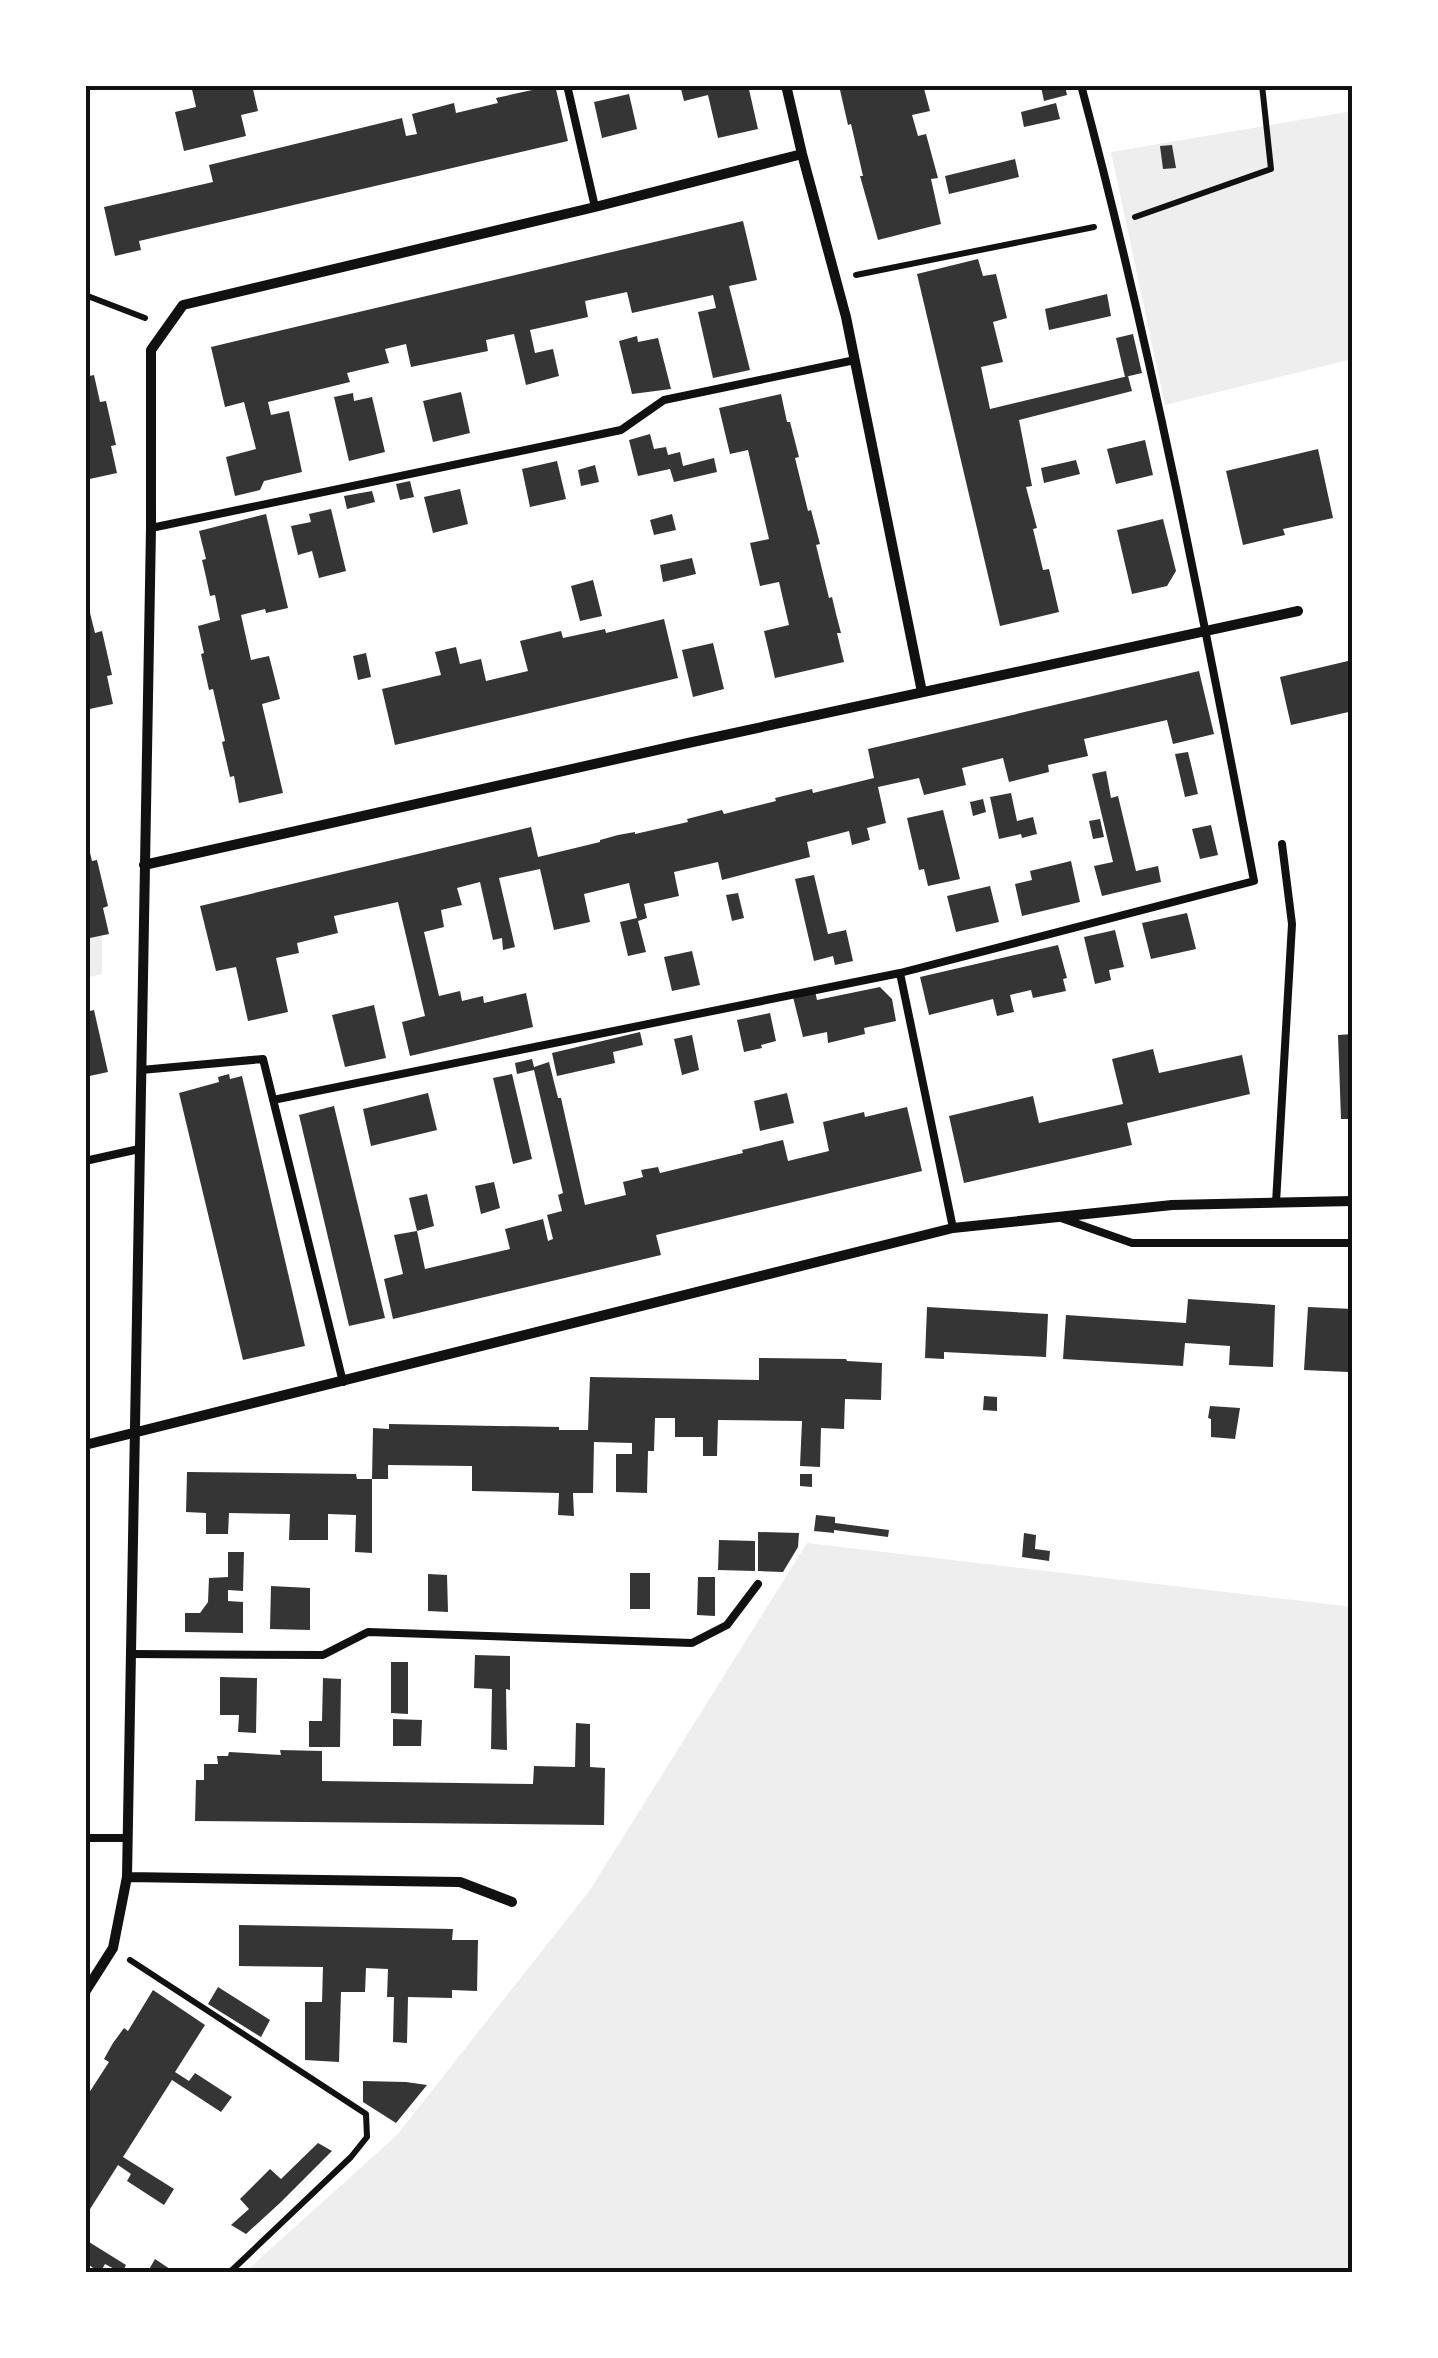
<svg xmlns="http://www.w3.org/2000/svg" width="1438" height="2358" font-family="Arial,sans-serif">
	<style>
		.green { fill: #eee }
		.building { fill: #353535 }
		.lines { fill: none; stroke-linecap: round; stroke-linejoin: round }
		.path { stroke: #111; stroke-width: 6 }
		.service { stroke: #111; stroke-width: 8 }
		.minor { stroke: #111; stroke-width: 10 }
		.neatline { fill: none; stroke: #111; stroke-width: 4 }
	</style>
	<rect width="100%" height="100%" fill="#fff"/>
	<path class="green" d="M1353,111V359L1165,405L1111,152Z
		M102,935V974L85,978V939Z
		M807,1543L1353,1607V2273H244L397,2135L590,1890Z"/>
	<path class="building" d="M191,85H252L258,111L241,115L246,136L184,151L175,112L196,107Z
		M555,85L568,141L139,241L141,250L115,256L104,207L213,182L209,165L402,118L406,136L417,134L412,114L454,103L456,113L498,103L496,98Z
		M680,85H748L758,129L718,138L708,95L684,101Z
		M842,85H923L930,111L912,115L918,136L926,134L938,178L931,179L941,224L878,240L860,176H863L851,124L848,125L840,90L843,89Z
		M1047,85H1065L1067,95L1044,101L1041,87Z
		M629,94L637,129L602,138L594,102Z
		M1056,103L1060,119L1024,127L1021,112Z
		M1172,145L1176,168L1163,169L1160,146Z
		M1015,159L1019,177L949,194L945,176Z
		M743,221L757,280L729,286L750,370L713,378L698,312L716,308L713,295L632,313L627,292L585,301L588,317L530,330L535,353L553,349L559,376L526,385L514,334L486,340L488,351L411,367L406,344L385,349L389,363L347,373L350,382L268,402L271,415L289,411L302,472L264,481L260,490L235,496L226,457L256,449L244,402L225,407L211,347Z
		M978,259L983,276L996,274L1007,318L993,322L1003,362L981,367L990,409L1128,376L1132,391L1019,420L1032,486L1026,487L1037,528L1033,529L1043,570L1049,569L1059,612L1000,626L917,274Z
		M1107,294L1111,316L1049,330L1045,309Z
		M1133,334L1142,373L1125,377L1116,338Z
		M637,336L638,342L658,338L671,389L632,394L619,341Z
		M94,375L100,402L106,401L116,445L111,446L117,473L85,480V377Z
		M461,392L470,433L433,442L423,401Z
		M353,393L354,401L372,397L385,452L349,461L334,397Z
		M781,394L787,422H790L799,457L795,458L808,511L811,510L820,544L816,545L829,598L832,597L836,614L841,633H837L844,662L775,678L764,631L789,625L779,582L760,586L750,543L769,539L748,450L730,454L719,408Z
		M650,434L654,449L666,447L668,455L680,452L683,466L714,458L717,472L674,482L670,469L638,476L629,440Z
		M1145,440L1153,475L1116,484L1107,449Z
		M1318,449L1333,518L1283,529L1285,535L1243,545L1226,471Z
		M1076,460L1080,474L1044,483L1041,468Z
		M557,461L566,499L530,507L522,469Z
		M595,465L599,482L581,486L578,470Z
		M410,481L414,497L400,500L396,484Z
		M460,489L468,524L433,533L424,497Z
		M372,491L375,502L347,509L344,496Z
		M331,509L346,571L319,578L312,551L298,555L291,526L311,522L309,514Z
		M266,514L288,608L266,613L265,609L241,615L251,660L269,656L280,699L262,704L283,793L239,803L234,776L230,777L222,742L225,741L213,689L209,690L201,654L204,653L198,626L220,620L215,595L210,596L206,577L202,560L206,559L199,531Z
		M672,514L676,530L654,535L650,520Z
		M1163,519L1176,571L1167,586L1132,594L1117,530Z
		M692,558L696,574L663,582L660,565Z
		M593,580L602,616L580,621L571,586Z
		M85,593L95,633L102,631L112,675L107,676L113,704L85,710Z
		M664,619L678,678L395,745L382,689L441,675L435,652L456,647L460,664L481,659L486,681L528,671L520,641L561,631L563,638L605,629L606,633Z
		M713,643L724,689L693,697L682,650Z
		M366,653L371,677L358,680L353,656Z
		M1348,661L1353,681V711L1291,725L1280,677Z
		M1199,671L1214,734L1173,744L1167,720L1084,739L1088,756L1048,765L1049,772L1009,782L1003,758L962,768L966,785L924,795L919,778L878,787L886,823L867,828L870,840L852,845L849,831L807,842L810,857L722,880L718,862L674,872L679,896L644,904L647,918L638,921L646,952L628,956L620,922L637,918L629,883L584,894L590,922L554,930L540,869L499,878L515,947L503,950L502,938L493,940L480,882L457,888L462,905L441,910L444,927L424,932L439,996L460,991L462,1001L483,996L484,1003L526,993L533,1027L410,1056L402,1022L425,1016L398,902L334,916L338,933L297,943L299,953L276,958L288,1012L248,1021L236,967L216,971L200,906L531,827L538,857L600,842V840L618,835L635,832V834L688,822L687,819L722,810L724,814L776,801L775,798L812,789L813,793L874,778L868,749Z
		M1188,752L1198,794L1185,797L1175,754Z
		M1106,771L1111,798L1118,796L1136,871L1158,866L1161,882L1102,896L1094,866L1113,862L1092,774Z
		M1011,793L1017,821L1033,817L1037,834L1022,838L1021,834L999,839L990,797Z
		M983,799L986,812L973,816L970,802Z
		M943,810L960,879L928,886L924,869L919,870L907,818Z
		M1100,819L1104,837L1093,839L1089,821Z
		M1211,825L1218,855L1200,859L1192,829Z
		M86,836L92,861L97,860L108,906L103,908L109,934L85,939Z
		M1071,861L1080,902L1022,916L1015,884L1032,880L1030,871Z
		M814,875L828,934L846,930L853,961L835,965L833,956L814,961L795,879Z
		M990,886L999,922L956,932L947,896Z
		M738,893L744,918L732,921L726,895Z
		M1187,913L1196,949L1151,959L1142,923Z
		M1115,930L1124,967L1109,970L1111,980L1095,984L1084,937Z
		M1058,945L1067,978L1063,979L1066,991L1033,998L1031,990L1010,995L1014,1012L997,1016L993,999L929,1015L920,977Z
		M692,951L700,985L672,991L664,957Z
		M880,987L892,999L896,1021L864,1028L865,1034L828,1043L827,1032L803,1037L793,997L815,991L817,1000Z
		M374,1005L386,1058L345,1067L332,1015Z
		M94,1010L108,1072L85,1077V1012Z
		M770,1013L776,1041L761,1045L762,1048L744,1052L737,1020Z
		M640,1032L643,1045L613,1052L615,1063L557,1076L552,1053Z
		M1353,1034V1119H1341L1338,1035Z
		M692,1035L699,1070L682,1075L674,1039Z
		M1153,1049L1159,1073L1242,1055L1250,1094L1127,1123L1132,1145L964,1183L949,1116L1033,1096L1039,1123L1123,1104L1112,1059Z
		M532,1059L534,1067L549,1062L558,1098H561L585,1205L626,1195L623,1182L643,1177L641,1170L658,1167L660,1173L743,1153L742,1150L783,1140L788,1161L829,1151L823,1122L864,1112L865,1117L907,1107L922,1171L656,1235L661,1255L393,1319L384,1279L403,1274L394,1235L417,1231L425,1269L510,1249L505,1229L543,1219L548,1241L553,1239L547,1215L562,1211L558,1195L563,1193L534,1070L517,1074L515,1063Z
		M229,1074L230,1079L242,1076L305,1346L243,1360L179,1093L219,1082L218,1077Z
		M512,1074L532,1159L513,1164L493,1078Z
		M428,1093L437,1130L371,1146L363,1109Z
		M787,1093L794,1123L760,1131L754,1101Z
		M334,1106L385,1318L349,1326L299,1115Z
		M494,1182L500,1208L481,1214L475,1186Z
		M427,1194L434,1226L417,1231L409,1198Z
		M1188,1299L1275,1305L1273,1367L1229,1365L1230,1346L1185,1343L1183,1366L1063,1359L1066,1315L1186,1323Z
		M927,1307L1048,1314L1046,1357L944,1352V1359L925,1358Z
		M1308,1307L1353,1309V1368L1349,1367L1348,1372L1304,1370Z
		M759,1358L846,1359L847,1361L882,1363L881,1400L845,1399L844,1429L821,1428L820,1467L800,1466L802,1421L718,1420L717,1456H703V1437H675V1418H655L654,1451H648L647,1493L616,1492V1454H632V1443L594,1442L593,1493H573L574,1516L558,1515L559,1493L472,1491V1466L388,1465V1479H372L373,1428L389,1429V1424L559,1427V1430H588L590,1377L759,1380Z
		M984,1396L997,1397V1411L983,1410Z
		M1210,1406L1240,1408L1235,1439L1211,1437V1419L1208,1418Z
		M187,1472L356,1474L357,1479H372V1553L355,1552L356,1515L328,1514V1540H289L290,1514L229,1513L228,1534H206V1513L186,1512Z
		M800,1474H812V1487L800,1486Z
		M816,1515L835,1517V1523L889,1530L888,1537L834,1530V1533L814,1531Z
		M758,1532L799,1533L798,1547L783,1572L758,1571Z
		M1024,1533L1036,1535L1035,1549L1050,1551L1049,1561L1022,1557Z
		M719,1540L755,1541V1571L718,1570Z
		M228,1552H244L243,1591L228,1590V1601L243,1602V1633L185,1632V1613H200L208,1602L209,1578L228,1577Z
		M630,1573H650V1609H630Z
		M428,1574L447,1575L448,1612L428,1611Z
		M698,1577H715V1616L697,1615Z
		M271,1586L310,1588V1630L270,1629Z
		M475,1655L510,1656V1690L506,1689L507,1750L491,1749L492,1689L474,1688Z
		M391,1662H408V1714L391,1713Z
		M220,1677L257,1678L256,1733L238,1732L239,1715H220Z
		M323,1678L341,1679L340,1747H309V1721H322Z
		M393,1719L422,1720L421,1746H393Z
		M576,1723L590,1724V1767L605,1768L604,1825L195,1821L196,1780H204V1764H218L217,1756H228L229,1752L281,1755L280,1750L322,1751V1781L533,1784L534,1766L575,1767Z
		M239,1925L453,1929L452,1940H478L477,1991L452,1990V1998L408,1997L407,2043L393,2042L394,1997H387L388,1969L366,1968L365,1992H341L339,2062L305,2060V2002H322L323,1967L239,1966Z
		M218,1987L270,2020L261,2037L208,2004Z
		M153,1990L205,2025L175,2072L189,2081L195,2073L232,2097L221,2112L172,2080L123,2157L174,2189L164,2205L127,2181L131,2174L118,2165L85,2217V2099L109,2062L104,2059L113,2043L124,2028L128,2031Z
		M363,2081L406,2082L427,2085L396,2123L363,2102Z
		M318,2143L332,2151L281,2202L246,2234L231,2225L249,2209L240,2199L270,2169L281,2179Z
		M89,2242L126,2265L122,2273L105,2264L100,2273L85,2262V2249Z
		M155,2259L176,2273H147Z"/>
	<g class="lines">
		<path class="path" d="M1135,217L1271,169L1262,85
			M856,275L1094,227
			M85,295L145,318
			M130,1960L366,2114L367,2137L351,2157L229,2273"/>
		<path class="service" d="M567,85L595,207
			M151,528L621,430L664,400L855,360
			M900,973L953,1228
			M141,1070L263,1059L343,1382
			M273,1100L900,973L1254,881C1203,614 1151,347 1081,85
			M85,1161L139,1149
			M1276,1203L1292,924L1282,844
			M1061,1218L1132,1243H1353
			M131,1654L323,1655L368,1632L692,1643L727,1625L758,1584
			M85,1838H128"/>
		<path class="minor" d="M786,85L802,154L846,317L922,692
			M144,865L688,743L1298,611
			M85,1445L953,1228L1172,1205L1353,1201
			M127,1877L460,1882L512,1902
			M85,1992L113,1948L127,1877L151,528V350L183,305L595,207L802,154"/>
	</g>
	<rect width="1438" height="2358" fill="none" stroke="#ffffff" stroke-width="175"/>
	<rect x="88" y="88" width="1262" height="2182" class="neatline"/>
</svg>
